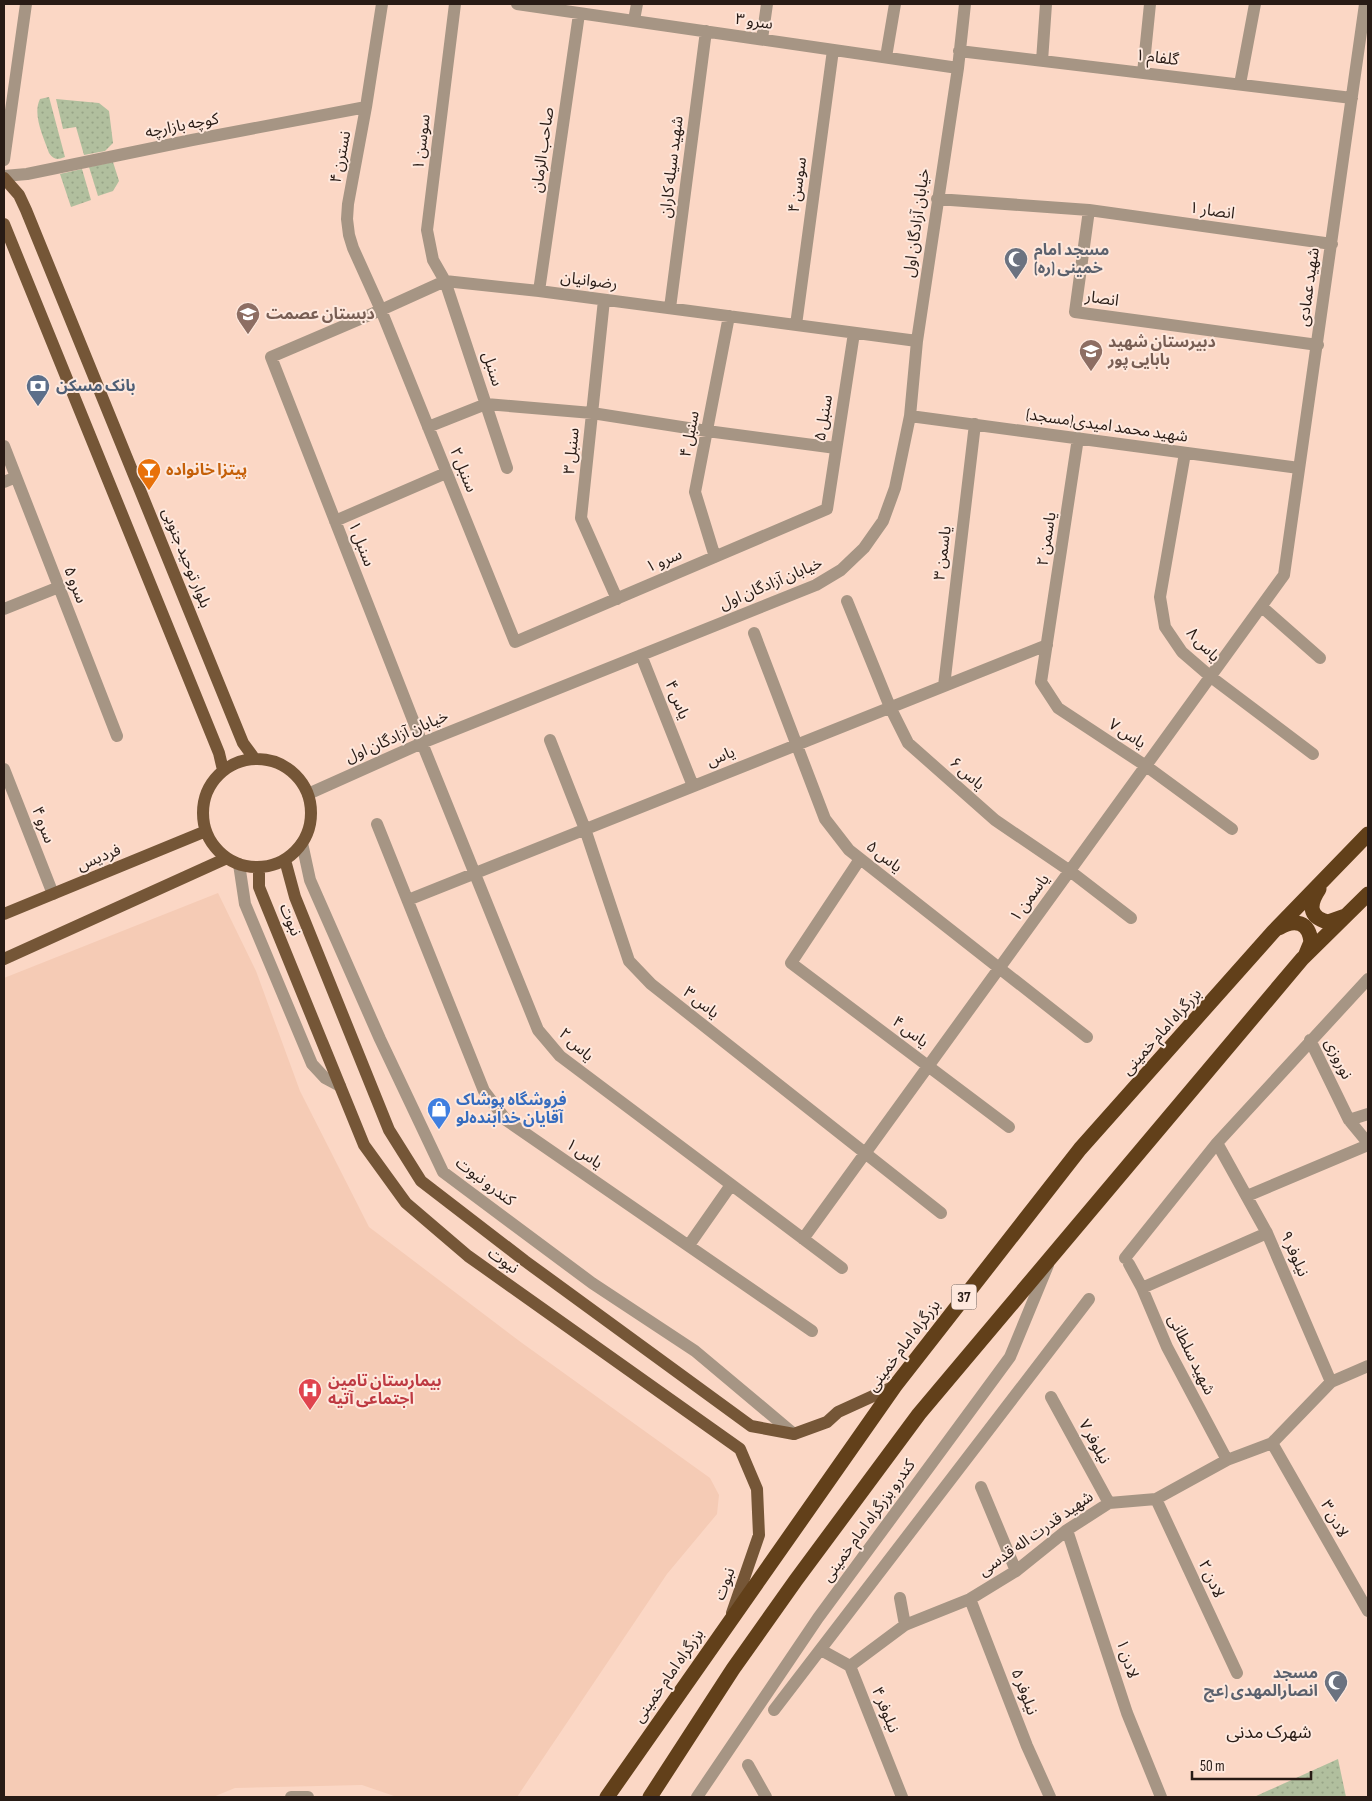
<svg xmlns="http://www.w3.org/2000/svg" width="1372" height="1801" font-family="'Sofia Sans Condensed','Noto Sans Arabic',sans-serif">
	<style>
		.built { fill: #f5cbb5 }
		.green { fill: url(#green-dots) }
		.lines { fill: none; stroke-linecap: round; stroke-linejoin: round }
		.minor { stroke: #a69584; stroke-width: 12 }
		.major { stroke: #755637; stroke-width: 12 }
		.highway { stroke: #62401a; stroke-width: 15 }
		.labels { text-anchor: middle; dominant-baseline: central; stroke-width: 4; stroke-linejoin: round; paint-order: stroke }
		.shield { fill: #fee8dd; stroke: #685851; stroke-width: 1 }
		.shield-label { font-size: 15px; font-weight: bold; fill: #281b15 }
		.street-label { font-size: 16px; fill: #281b15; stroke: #fee8dd }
		.worship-label { font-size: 16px; font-weight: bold; fill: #5b616d; stroke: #fee8dd; text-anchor: start }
		.education-label { font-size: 16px; font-weight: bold; fill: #785e54; stroke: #fee8dd; text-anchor: start }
		.service-label { font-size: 16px; font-weight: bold; fill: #4e5e75; stroke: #fee8dd; text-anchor: start }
		.food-label { font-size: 16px; font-weight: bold; fill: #c56008; stroke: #fee8dd; text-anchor: start }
		.shop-label { font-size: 16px; font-weight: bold; fill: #366cbe; stroke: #fee8dd; text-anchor: start }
		.health-label { font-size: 16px; font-weight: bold; fill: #be3a42; stroke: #fee8dd; text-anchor: start }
		.neighbourhood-label { font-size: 18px; fill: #281b15; stroke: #fee8dd }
	</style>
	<defs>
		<pattern id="green-dots" width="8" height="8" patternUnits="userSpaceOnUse" patternTransform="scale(1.25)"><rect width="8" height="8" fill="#b1bf9e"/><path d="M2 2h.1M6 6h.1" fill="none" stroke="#98a487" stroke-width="1.8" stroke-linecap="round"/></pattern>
	</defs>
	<rect width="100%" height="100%" fill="#fbd7c5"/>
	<path class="built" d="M218,893L256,971L300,1091L369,1227L522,1343L710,1478L719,1495L717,1514L667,1574L517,1797H397L362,1785L235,1788L213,1797H4V978Z"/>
	<path class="green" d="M49,97L65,157C57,160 54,160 49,153C44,138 32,115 40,99Z
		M56,99L99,103L109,111L113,143L105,151L84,155L76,127L63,129Z
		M113,162L119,181L113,191L98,196L89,167Z
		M82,169L91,200L71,207L60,174Z
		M1338,1759L1346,1797H1254Z"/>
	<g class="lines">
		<path class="minor" d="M382,4L366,107L348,204L347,219L349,235L353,248L381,310L515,642L827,509L854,333
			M455,4L427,230L433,260L445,281L507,468
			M517,4L958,68
			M634,20L637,4
			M762,39L767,4
			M959,51L1352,98
			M886,57L895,4
			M1042,61L1046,4
			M1143,73L1150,4
			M1240,84L1255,4
			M4,160L26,4
			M4,176L27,174L192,140L366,107
			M937,199L1089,210L1075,312L1318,345
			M1089,210L1332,244
			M539,291L579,14
			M604,300L581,518L617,599
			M670,308L706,31
			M796,325L833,50
			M910,416L1299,468
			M428,427L486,404L592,413L707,431L836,448
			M1078,438L1041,682L1058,708L1146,766L1232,829
			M4,446L117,736
			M1185,453L1160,597L1165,627L1182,652L1211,677L1313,754
			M4,482L16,477
			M335,521L446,473
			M715,557L695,492L729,316
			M847,601L890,707L908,743L995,820L1070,871L1131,918
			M1262,607L1320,658
			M4,609L59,587
			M754,633L825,819L849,850L1087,1037
			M641,655L693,786
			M944,686L975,424
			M550,740L585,829L629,961L651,984L941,1213
			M4,769L53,894
			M308,794L422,743L816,585L841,570L864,548L883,521L895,488L910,416L917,341L958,68L965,4
			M377,824L484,1091L506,1120L812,1331
			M302,843L310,880L380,1039L443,1172L592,1283L695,1351L794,1434
			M860,859L791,963L1009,1127
			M239,864L245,904L312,1064L325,1078L340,1086
			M408,900L1047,645
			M1310,1040L1349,1120L1368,1143
			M1349,1120L1368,1114
			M1217,1143L1267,1233L1331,1382
			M1247,1196L1368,1145
			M803,1239L1284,575L1365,4
			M689,1245L731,1185
			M1125,1258L1217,1143L1368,979
			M1129,1264L1142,1288L1167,1347L1227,1460
			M842,1268L560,1056L538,1030L422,743L271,357L381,310L445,281L539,291L917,341
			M1142,1288L1267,1233
			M1051,1397L1109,1503
			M1272,1443L1368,1611
			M981,1487L1016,1571
			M1156,1499L1237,1673
			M1067,1530L1127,1713L1161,1797
			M900,1598L905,1625
			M970,1599L1027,1746L1050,1797
			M821,1650L850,1666L902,1797
			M850,1666L905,1625L970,1599L1016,1571L1067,1530L1109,1503L1156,1499L1227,1460L1272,1443L1331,1382L1368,1366
			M774,1710L1089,1299
			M748,1765L766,1797
			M291,1797H308
			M697,1797L818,1618L1010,1357L1048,1265"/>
		<path class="major" d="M4,178L19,195L26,210L243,743L254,758
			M4,224L219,753L223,770
			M203 813a54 54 0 1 1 108 0a54 54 0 1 1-108 0Z
			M285,860L295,897L389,1130L421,1181L525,1261L751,1426L794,1434L827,1422L838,1412L895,1386
			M259,867V887L364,1145L406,1203L468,1256L740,1449L757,1489L759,1535L732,1613
			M4,914L206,831
			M4,959L227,858"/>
		<path class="highway" d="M1319,889C1309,904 1308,917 1328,922L1345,916
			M1279,928C1295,918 1309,922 1311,942L1306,954
			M607,1797L895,1386L1080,1149L1273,932L1368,834
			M650,1797L733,1669L796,1580L919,1414L1302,959L1368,894"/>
	</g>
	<defs>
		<g id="mosque-pin" transform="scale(1.25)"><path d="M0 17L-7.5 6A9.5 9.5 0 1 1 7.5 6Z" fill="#6b7280" stroke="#fee8dd"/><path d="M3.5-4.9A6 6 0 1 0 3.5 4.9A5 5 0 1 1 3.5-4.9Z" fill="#fff"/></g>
		<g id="university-pin" transform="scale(1.25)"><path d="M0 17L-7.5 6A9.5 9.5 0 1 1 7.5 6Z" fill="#8d6e63" stroke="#fee8dd"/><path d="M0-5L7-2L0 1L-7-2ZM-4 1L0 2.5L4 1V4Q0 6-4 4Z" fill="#fff"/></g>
		<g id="school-pin" transform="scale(1.25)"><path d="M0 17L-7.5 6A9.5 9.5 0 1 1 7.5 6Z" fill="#8d6e63" stroke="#fee8dd"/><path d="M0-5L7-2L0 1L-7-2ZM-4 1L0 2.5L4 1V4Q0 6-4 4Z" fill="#fff"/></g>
		<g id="bank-pin" transform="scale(1.25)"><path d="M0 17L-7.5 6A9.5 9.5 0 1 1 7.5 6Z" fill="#5c6f8a" stroke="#fee8dd"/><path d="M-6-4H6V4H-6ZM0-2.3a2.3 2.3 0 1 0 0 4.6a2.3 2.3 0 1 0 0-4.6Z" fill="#fff"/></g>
		<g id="bar-pin" transform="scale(1.25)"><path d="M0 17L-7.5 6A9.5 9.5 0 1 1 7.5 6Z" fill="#e8710a" stroke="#fee8dd"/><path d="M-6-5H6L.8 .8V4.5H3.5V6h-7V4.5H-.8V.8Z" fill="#fff"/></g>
		<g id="shop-pin" transform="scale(1.25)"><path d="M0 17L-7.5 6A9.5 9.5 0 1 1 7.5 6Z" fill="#3f7fe0" stroke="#fee8dd"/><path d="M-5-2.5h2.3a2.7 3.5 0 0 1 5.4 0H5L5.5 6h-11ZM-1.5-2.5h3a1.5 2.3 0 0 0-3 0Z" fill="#fff"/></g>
		<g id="hospital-pin" transform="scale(1.25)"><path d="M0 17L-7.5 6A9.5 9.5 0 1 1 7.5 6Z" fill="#e0444e" stroke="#fee8dd"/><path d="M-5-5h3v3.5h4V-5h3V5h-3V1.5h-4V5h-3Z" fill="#fff"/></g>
	</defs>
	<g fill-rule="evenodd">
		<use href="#mosque-pin" x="1016" y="259"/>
		<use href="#university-pin" x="248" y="314"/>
		<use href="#school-pin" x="1091" y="351"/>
		<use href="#bank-pin" x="38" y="386"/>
		<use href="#bar-pin" x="149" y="470"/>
		<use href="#shop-pin" x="439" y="1109"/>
		<use href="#hospital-pin" x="310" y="1390"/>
		<use href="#mosque-pin" x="1336" y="1682"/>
	</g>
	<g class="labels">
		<rect class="shield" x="951.5" y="1284.5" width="25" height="25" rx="4"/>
		<g class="shield-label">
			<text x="964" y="1297">37</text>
		</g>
		<g class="street-label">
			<text transform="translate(754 22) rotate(8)">سرو ۳</text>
			<text transform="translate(1157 58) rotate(7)">گلفام ۱</text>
			<text transform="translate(182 126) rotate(-11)">کوچه بازارچه</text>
			<text transform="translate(422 142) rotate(-83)">سوسن ۱</text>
			<text transform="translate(543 150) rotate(-82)">صاحب الزمان</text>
			<text transform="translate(341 157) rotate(-79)">نسترن ۴</text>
			<text transform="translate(672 167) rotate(-83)">شهید سیله کاران</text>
			<text transform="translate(798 185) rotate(-82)">سوسن ۴</text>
			<text transform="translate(1212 211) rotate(8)">انصار ۱</text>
			<text transform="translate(917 223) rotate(-82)">خیابان آزادگان اول</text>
			<text transform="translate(589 281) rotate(7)">رضوانیان</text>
			<text transform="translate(1309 287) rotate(-82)">شهید عمادی</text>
			<text transform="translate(1102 299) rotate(8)">انصار</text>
			<text transform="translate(492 369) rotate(72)">سنبل</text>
			<text transform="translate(824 418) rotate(-81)">سنبل ۵</text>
			<text transform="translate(1107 426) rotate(8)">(مسجد)شهید محمد امیدی</text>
			<text transform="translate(690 434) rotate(-79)">سنبل ۴</text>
			<text transform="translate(572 451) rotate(-84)">سنبل ۳</text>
			<text transform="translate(463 470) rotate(68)">سنبل ۲</text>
			<text transform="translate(1047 539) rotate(-81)">یاسمن ۲</text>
			<text transform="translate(361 544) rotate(69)">سنبل ۱</text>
			<text transform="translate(943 553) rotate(-83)">یاسمن ۳</text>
			<text transform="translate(186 558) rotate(68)">بلوار توحید جنوبی</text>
			<text transform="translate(664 561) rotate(-23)">سرو ۱</text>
			<text transform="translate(771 584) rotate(-23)">خیابان آزادگان اول</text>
			<text transform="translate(75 585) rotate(69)">سرو ۵</text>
			<text transform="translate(1203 645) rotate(46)">یاس ۸</text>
			<text transform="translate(677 700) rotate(68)">یاس ۴</text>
			<text transform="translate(1127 734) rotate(33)">یاس ۷</text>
			<text transform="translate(397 737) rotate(-23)">خیابان آزادگان اول</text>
			<text transform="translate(721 757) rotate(-22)">یاس</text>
			<text transform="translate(967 774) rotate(41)">یاس ۶</text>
			<text transform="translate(43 825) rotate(69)">سرو ۴</text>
			<text transform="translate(884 857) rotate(38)">یاس ۵</text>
			<text transform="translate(99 858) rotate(-22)">فردیس</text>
			<text transform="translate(1030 898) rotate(-54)">یاسمن ۱</text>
			<text transform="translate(290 920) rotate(68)">نبوت</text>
			<text transform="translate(701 1003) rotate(38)">یاس ۳</text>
			<text transform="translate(910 1032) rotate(37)">یاس ۴</text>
			<text transform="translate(1162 1032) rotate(-48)">بزرگراه امام خمینی</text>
			<text transform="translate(576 1045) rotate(42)">یاس ۲</text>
			<text transform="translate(1338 1059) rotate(64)">نوروزی</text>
			<text transform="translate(584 1154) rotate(34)">یاس ۱</text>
			<text transform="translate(485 1182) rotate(37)">کندرو نبوت</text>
			<text transform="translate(1294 1254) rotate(66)">نیلوفر ۹</text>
			<text transform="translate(503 1261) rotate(35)">نبوت</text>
			<text transform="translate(904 1346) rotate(-53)">بزرگراه امام خمینی</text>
			<text transform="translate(1191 1355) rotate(64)">شهید سلطانی</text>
			<text transform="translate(1094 1442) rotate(61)">نیلوفر ۷</text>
			<text transform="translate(1334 1519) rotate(61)">لادن ۳</text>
			<text transform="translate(869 1521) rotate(-54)">کندرو بزرگراه امام خمینی</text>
			<text transform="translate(1036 1534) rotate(-35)">شهید قدرت اله قدسی</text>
			<text transform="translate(1211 1579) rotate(65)">لادن ۲</text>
			<text transform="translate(725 1584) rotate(-70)">نبوت</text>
			<text transform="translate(1127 1659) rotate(72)">لادن ۱</text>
			<text transform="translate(669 1676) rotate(-55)">بزرگراه امام خمینی</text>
			<text transform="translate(1024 1692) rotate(69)">نیلوفر ۵</text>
			<text transform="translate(885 1710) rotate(68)">نیلوفر ۴</text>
		</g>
		<g class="worship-label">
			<text x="1034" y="250">مسجد امام<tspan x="1034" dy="18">خمینی (ره)</tspan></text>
			<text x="1318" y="1673" text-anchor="end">مسجد<tspan x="1318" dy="18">انصارالمهدی (عج</tspan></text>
		</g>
		<g class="education-label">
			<text x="266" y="314">دبستان عصمت</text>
			<text x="1108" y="342">دبیرستان شهید<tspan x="1108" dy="18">بابایی پور</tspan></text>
		</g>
		<g class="service-label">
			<text x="56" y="386">بانک مسکن</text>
		</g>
		<g class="food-label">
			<text x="166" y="470">پیتزا خانواده</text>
		</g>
		<g class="shop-label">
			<text x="456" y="1100">فروشگاه پوشاک<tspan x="456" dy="18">آقایان خدابنده‌لو</tspan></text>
		</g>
		<g class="health-label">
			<text x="328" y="1381">بیمارستان تامین<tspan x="328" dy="18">اجتماعی آتیه</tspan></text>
		</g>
		<g class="neighbourhood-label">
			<text x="1269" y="1732">شهرک مدنی</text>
		</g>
	</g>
	<rect width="1372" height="1801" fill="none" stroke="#281b15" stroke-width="10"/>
	<path d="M1192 1771v8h119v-8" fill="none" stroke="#281b15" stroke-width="2.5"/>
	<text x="1200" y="1771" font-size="15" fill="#281b15" stroke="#fee8dd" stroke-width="4" paint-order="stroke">50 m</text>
</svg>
